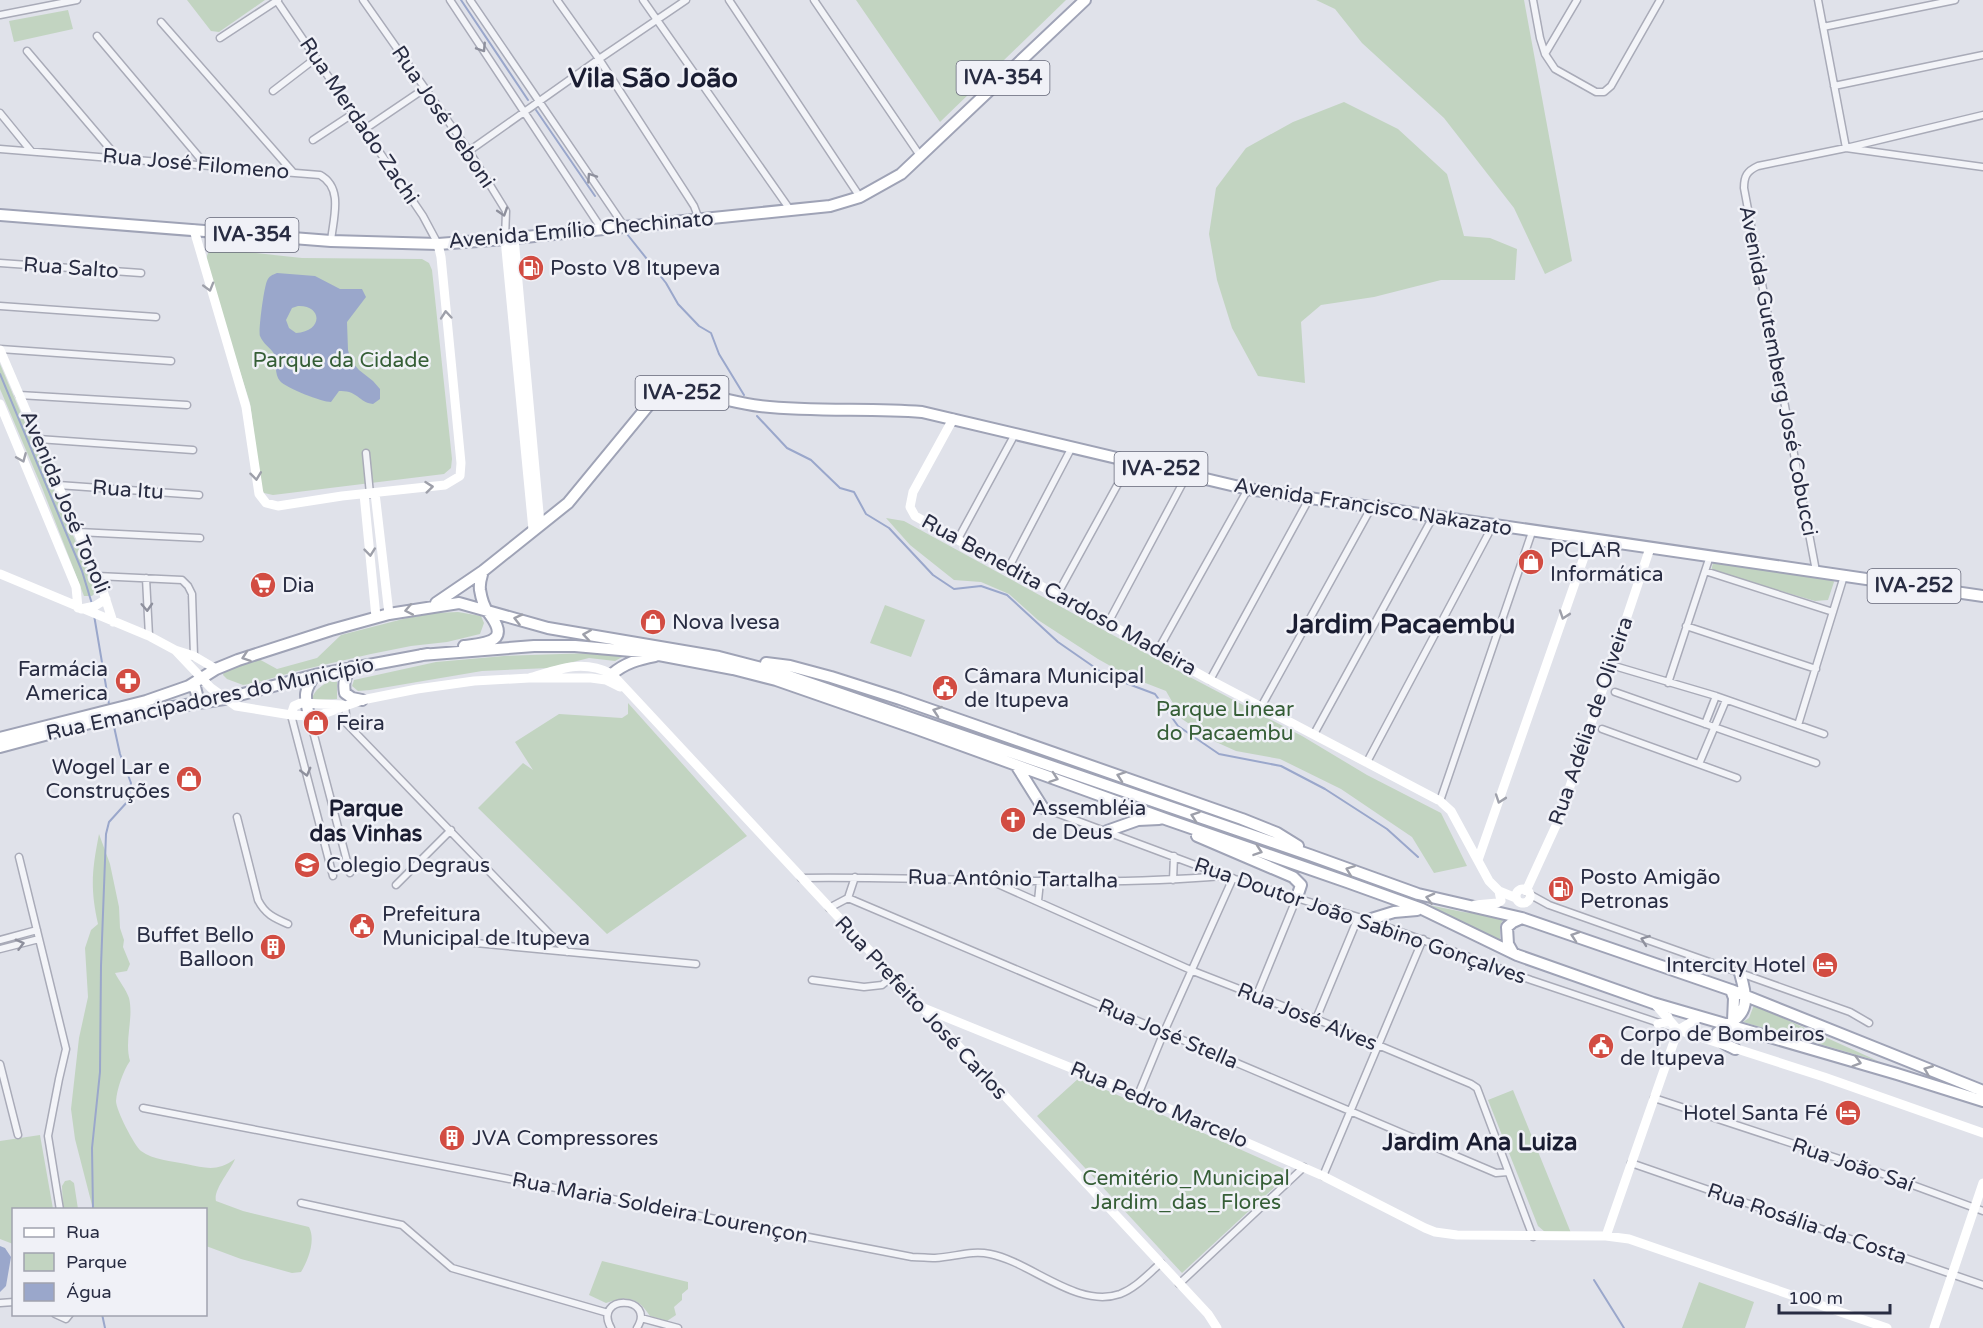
<svg xmlns="http://www.w3.org/2000/svg" width="1983" height="1328" font-family="'Varela Round',sans-serif">
	<style>
		.green { fill: #c2d4c1 }
		.water { fill: #9aa7cb; fill-rule: evenodd }
		.lines { fill: none; stroke-linecap: round; stroke-linejoin: round }
		.stream { stroke: #9aa7cb; stroke-width: 2 }
		.street-casing { stroke: #a9abb8; stroke-width: 9 }
		.primary-casing { stroke: #9fa3b6; stroke-width: 14 }
		.street { stroke: #f3f4f8; stroke-width: 6 }
		.secondary { stroke: #fff; stroke-width: 9 }
		.primary { stroke: #fff; stroke-width: 10 }
		.oneway { stroke: #8e909d }
		.oneway2 { stroke: #9ea0aa }
		.labels { text-anchor: middle; dominant-baseline: central; stroke-width: 5; stroke-linejoin: round; paint-order: stroke }
		.shield { fill: #f0f1f7; stroke: #646778; stroke-width: 1.5 }
		.shield-label { font-size: 20px; font-weight: bold; fill: #282c42 }
		.street-label { font-size: 21px; fill: #282c42; stroke: #f0f1f7 }
		.poi-label { font-size: 21px; fill: #282c42; stroke: #f0f1f7; text-anchor: start }
		.park-label { font-size: 21px; fill: #355e36; stroke: #f0f1f7 }
		.neighbourhood-label { font-size: 22px; font-weight: bold; fill: #1a1d32; stroke: #f0f1f7 }
		.quarter-label { font-size: 24px; font-weight: bold; fill: #1a1d32; stroke: #f0f1f7 }
		.district-label { font-size: 27px; font-weight: bold; fill: #1a1d32; stroke: #f0f1f7 }
	</style>
	<rect width="100%" height="100%" fill="#e0e2ea"/>
	<path class="green" d="M187,0H265L219,32L211,31Z
		M856,0H1066L940,122Z
		M1316,0H1524L1572,261L1545,274L1514,208L1444,118L1362,43L1335,9Z
		M68,10L73,29L14,42L9,21Z
		M1344,102L1398,129L1447,174L1464,236L1490,238L1517,249L1515,280H1441L1374,297L1321,305L1301,322L1305,383L1258,376L1232,328L1217,280L1209,234L1216,188L1246,148L1293,122Z
		M218,249L302,258L422,259L429,263L432,270L452,459L451,468L444,474L273,495L264,493L261,487L250,403L205,262L208,253Z
		M0,364L90,575L96,592L92,596H84L43,490L0,389Z
		M886,518L904,521L1186,675L1302,736L1367,775L1441,813L1467,866L1434,873L1412,837L1341,789L1280,759L1236,751L1216,742L1182,719L1166,691L1130,677L1098,659L1038,620L1009,594L981,582L954,580L910,545Z
		M1714,559L1832,578L1834,582L1828,600L1815,601L1711,571Z
		M885,605L925,620L911,657L870,643Z
		M458,612L481,616L484,623L480,634L447,642L411,646L371,654L297,671L255,683L243,685L227,679L223,675L224,671L257,658L277,669L317,658L341,635L407,618L435,613Z
		M592,653L624,656L615,661L589,658L549,668L482,671L370,690L358,691L352,686L354,680L436,662L504,656Z
		M337,678V699L315,700L312,698C316,687 327,682 337,678Z
		M628,703L747,836L607,934L478,808L523,763L533,770L515,742L559,714L622,718L628,714Z
		M99,834L110,864L119,907L120,928L124,940L123,947L130,964L127,971L115,973C119,981 126,989 129,998C134,1019 124,1040 130,1061C123,1071 117,1089 116,1101C116,1110 134,1145 141,1151C153,1160 172,1161 186,1164C206,1168 217,1172 235,1159C230,1171 213,1190 216,1201L243,1211L309,1227C316,1240 308,1261 301,1272L292,1273L241,1259L206,1246V1210L93,1209L75,1139L71,1109L79,1038L88,997L85,948L91,930L98,924C90,888 92,870 99,834Z
		M1424,904L1463,912L1505,917L1500,925V941Z
		M1754,1005L1878,1061L1743,1022L1749,1018Z
		M1079,1078L1291,1172L1182,1273L1037,1116Z
		M1513,1090L1571,1233L1545,1232L1538,1226L1488,1100Z
		M40,1135L53,1209L14,1210L13,1244L0,1239V1141Z
		M70,1180L74,1183L78,1209H63L62,1186L65,1181Z
		M602,1261L688,1282V1289L682,1294V1300L674,1307L676,1315L667,1321L650,1316C637,1296 627,1296 606,1303L589,1295Z
		M1699,1282L1754,1302L1745,1328H1682Z"/>
	<path class="water" d="M277,273L315,276L340,289H362L366,297L347,322L348,350L351,361L359,370L373,381L380,389V399L373,404C358,402 358,390 339,391L331,402C322,402 286,388 280,381C274,374 277,363 274,354C271,348 263,344 260,336C258,332 264,287 267,281C269,276 272,275 277,273ZM298,306C323,305 323,332 296,333L289,328L286,320L292,308Z
		M0,1246L5,1248L11,1257L6,1286L0,1292Z"/>
	<g class="lines">
		<path class="stream" d="M461,0L528,100
			M536,110L595,196
			M627,234L666,283L678,304L699,326L711,333L719,354L744,395
			M0,374L82,571L92,604
			M757,416L787,448L811,460L840,488L854,492L866,514L889,528L933,575L954,589L981,586L1007,595L1058,642L1107,676L1155,694L1178,726L1219,754L1281,766L1325,789L1387,829L1418,857
			M94,615L109,704
			M93,1210L92,1148L100,1072L101,966L106,834L109,822L128,801L131,783L120,754L113,722
			M1594,1280L1624,1328
			M102,1314L105,1328"/>
		<g class="street-casing">
			<path id="street" d="M363,0L469,151L506,211L505,239
				M450,0L601,228
				M470,0L624,226
				M557,0L599,59L687,195L694,206L699,219
				M643,0L791,211
				M729,0L860,197
				M814,0L921,157
				M1533,0L1540,38L1545,54L1555,69L1596,92H1604L1611,86L1660,0
				M1818,0L1846,148L1983,167
				M277,1L423,216L438,244
				M0,15L77,0
				M161,22L292,171
				M1823,27L1955,0
				M97,36L205,164
				M220,38L278,0
				M27,51L117,157
				M1545,54L1577,0
				M1834,86L1983,55
				M273,91L316,58
				M0,113L31,151
				M365,129L424,89
				M313,140L354,113
				M0,149L320,175C344,188 333,219 331,241
				M469,151L599,59L686,0
				M0,263L141,273
				M0,306L156,317
				M0,349L171,361
				M19,395L187,405
				M38,439L193,450
				M366,453L370,494
				M58,485L199,495
				M78,532L200,538
				M958,539L1015,434
				M1009,567L1072,447
				M1705,571L1833,612
				M1816,571L1744,188C1744,176 1747,171 1758,166L1846,148L1983,115
				M97,576L182,580L188,586L192,594L194,656
				M146,578L149,636
				M1057,595L1130,462
				M1108,623L1187,475
				M1686,626L1816,669
				M1158,650L1248,489
				M1611,665L1716,696L1824,734
				M1210,680L1309,499
				M1668,683L1710,556
				M1615,692L1816,763
				M345,705L347,724L567,952
				M1261,707L1371,508
				M291,715L333,876
				M309,716L350,873
				M1705,724L1716,696
				M1798,725L1844,576
				M1602,729L1737,778
				M1314,734L1433,517
				M1367,762L1493,525
				M1699,764L1726,700
				M1440,801L1532,532
				M1043,808L1225,876L1368,920L1531,980L1677,1029
				M237,817L258,900C265,914 274,918 288,924
				M19,857L66,1049L59,1079L48,1136L60,1210
				M801,878C941,876 1082,888 1222,876
				M1173,880L1174,856
				M991,881L1193,971L1316,1019L1471,1084L1477,1088L1533,1237
				M396,885L451,830
				M1529,894L1549,905L1850,1012L1869,1023
				M848,898L855,877
				M1038,901L1040,881
				M829,908L848,898L1496,1173L1508,1172
				M433,939L696,964
				M0,940L37,930
				M0,949L39,939
				M812,980L864,987L882,985L893,976
				M1256,997L1297,897
				M1316,1019L1358,918
				M0,1064L18,1135
				M1138,1095L1164,1032L1233,878
				M1654,1098L1861,1166L1983,1211
				M143,1108L912,1257C920,1257 928,1258 935,1258C955,1257 971,1250 990,1254C1031,1262 1077,1309 1120,1294C1136,1288 1148,1274 1161,1263
				M1631,1163L1983,1285
				M1323,1176L1423,939
				M301,1203L402,1225L452,1268L608,1313
				M1179,1284L1304,1167
				M0,1303L14,1302
				M55,1314L66,1319L70,1314
				M641,1318L678,1328
				M611,1328C592,1294 657,1295 637,1328"/>
		</g>
		<g class="primary-casing">
			<path id="primary" d="M0,215L331,241L438,244L505,239L830,206L860,197L901,174L1085,0
				M436,603L483,571L568,503L652,401C660,397 668,393 678,393C705,392 733,403 760,406C814,412 868,408 922,412L1248,489L1983,596
				M464,646C472,645 490,644 496,637C502,629 492,618 488,612C484,607 481,596 480,590C479,583 481,578 483,571
				M421,655L534,646H575L643,652L733,669L776,680L917,729L1168,820L1347,882L1422,909L1517,955L1653,1003L1897,1074L1983,1101
				M766,663L790,666L831,677L900,699L1242,819L1277,833L1298,846
				M352,667C345,676 343,682 345,693L352,698L362,700
				M612,674C625,663 639,659 655,656
				M189,686L195,687L197,695L195,704
				M309,716C305,696 303,692 315,675
				M0,738L146,701L189,686L216,669L238,660L331,630L389,614L459,603L548,628L719,657L777,672L1310,855L1418,894L1522,918L1731,990L1983,1091
				M0,747L116,716L224,699L315,675L428,654
				M1016,765L1043,808
				M1107,831L1138,820L1159,819
				M1197,836L1293,877L1301,885L1297,897
				M1368,920L1394,912L1417,910
				M1513,953L1508,944L1507,927L1513,922L1522,918
				M1731,990L1734,998L1733,1021L1717,1033C1719,1042 1727,1045 1735,1049
				M1733,1021C1751,1009 1745,991 1740,973"/>
		</g>
		<use href="#street" class="street"/>
		<path class="secondary" d="M194,230L246,407L259,494L266,503L278,506L342,496L445,485L460,476L461,463L441,257L438,244
			M514,238L540,524
			M505,239L533,530
			M0,350L102,588L113,622
			M0,404L76,587L78,608
			M953,419L913,492L910,507L915,516L1210,680L1440,801L1451,811L1489,881L1499,891L1516,898
			M375,493L389,614
			M364,494L376,617
			M0,574L149,636L175,650L194,656L216,669
			M81,609L95,606L106,599
			M175,650L211,688L236,706L291,715L309,716L323,714L362,700L417,689L474,681L529,678H591L606,680L620,687
			M529,678C560,669 582,659 612,674L1208,1314L1217,1328
			M291,715L294,706L301,703L343,705
			M1478,860L1590,540
			M1516 896a7 7 0 1 1 14 0a7 7 0 1 1-14 0Z
			M1526,891L1559,819L1650,548
			M1475,905L1497,903L1501,901L1499,891
			M1655,1004L1678,1030
			M921,1007L1138,1095L1323,1176L1425,1228L1435,1232L1457,1235L1606,1236L1629,1239L1887,1328
			M1658,1024L1668,1021V1017
			M1678,1030L1824,1077L1983,1133
			M1678,1030L1700,1017
			M1606,1236L1678,1030
			M1934,1328L1983,1183"/>
		<use href="#primary" class="primary"/>
	</g>
	<defs><path id="oneway-chevron" d="M-2-3.5L2.5 0L-2 3.5" fill="none" stroke-width="1.6" stroke-linecap="round" stroke-linejoin="round" transform="scale(1.5)"/></defs>
	<g class="oneway">
		<use href="#oneway-chevron" transform="translate(482 48) rotate(57)"/>
		<use href="#oneway-chevron" transform="translate(591 177) rotate(-124)"/>
		<use href="#oneway-chevron" transform="translate(503 212) rotate(72)"/>
		<use href="#oneway-chevron" transform="translate(147 607) rotate(87)"/>
		<use href="#oneway-chevron" transform="translate(306 772) rotate(75)"/>
		<use href="#oneway-chevron" transform="translate(1645 940) rotate(-160)"/>
		<use href="#oneway-chevron" transform="translate(20 944) rotate(-15)"/>
	</g>
	<g class="oneway2">
		<use href="#oneway-chevron" transform="translate(209 287) rotate(74)"/>
		<use href="#oneway-chevron" transform="translate(446 315) rotate(-95)"/>
		<use href="#oneway-chevron" transform="translate(22 458) rotate(67)"/>
		<use href="#oneway-chevron" transform="translate(256 476) rotate(83)"/>
		<use href="#oneway-chevron" transform="translate(429 487) rotate(-6)"/>
		<use href="#oneway-chevron" transform="translate(370 552) rotate(84)"/>
		<use href="#oneway-chevron" transform="translate(409 610) rotate(169)"/>
		<use href="#oneway-chevron" transform="translate(1564 615) rotate(109)"/>
		<use href="#oneway-chevron" transform="translate(518 619) rotate(-166)"/>
		<use href="#oneway-chevron" transform="translate(587 635) rotate(-171)"/>
		<use href="#oneway-chevron" transform="translate(246 657) rotate(161)"/>
		<use href="#oneway-chevron" transform="translate(937 711) rotate(-161)"/>
		<use href="#oneway-chevron" transform="translate(1121 776) rotate(-161)"/>
		<use href="#oneway-chevron" transform="translate(1054 778) rotate(19)"/>
		<use href="#oneway-chevron" transform="translate(1500 799) rotate(109)"/>
		<use href="#oneway-chevron" transform="translate(1195 816) rotate(-161)"/>
		<use href="#oneway-chevron" transform="translate(1258 851) rotate(19)"/>
		<use href="#oneway-chevron" transform="translate(1350 870) rotate(-159)"/>
		<use href="#oneway-chevron" transform="translate(1430 898) rotate(-166)"/>
		<use href="#oneway-chevron" transform="translate(1575 936) rotate(-161)"/>
		<use href="#oneway-chevron" transform="translate(1857 1062) rotate(16)"/>
		<use href="#oneway-chevron" transform="translate(1928 1070) rotate(-158)"/>
	</g>
	<defs>
		<g id="fuel-disc" transform="scale(1.35)"><circle r="9.5" fill="#d24c42" stroke="#f0f1f7"/><path d="M-5.5-6h7V0h2V4h1.3V-2.5L3-4.5l.8-.8L6-3V5H2.5V1h-1V6h-7ZM-4.2-4.7v3.2H.2V-4.7Z" fill="#fff"/></g>
		<g id="shop-disc" transform="scale(1.35)"><circle r="9.5" fill="#d24c42" stroke="#f0f1f7"/><path d="M-5-2.5h2.3a2.7 3.5 0 0 1 5.4 0H5L5.5 6h-11ZM-1.5-2.5h3a1.5 2.3 0 0 0-3 0Z" fill="#fff"/></g>
		<g id="supermarket-disc" transform="scale(1.35)"><circle r="9.5" fill="#d24c42" stroke="#f0f1f7"/><path d="M-6-5.5h2.5l.6 2H6L4.5 2H-2.5L-4.4-4H-6ZM-1.5 3.2a1.3 1.3 0 1 0 .1 0ZM3 3.2a1.3 1.3 0 1 0 .1 0Z" fill="#fff"/></g>
		<g id="pharmacy-disc" transform="scale(1.35)"><circle r="9.5" fill="#d24c42" stroke="#f0f1f7"/><path d="M-2-6h4v4h4v4h-4v4h-4v-4h-4v-4h4Z" fill="#fff"/></g>
		<g id="civic-disc" transform="scale(1.35)"><circle r="9.5" fill="#d24c42" stroke="#f0f1f7"/><path d="M-.6-6.5H3V-4.5H.6V-3L4-1V1h2V6H-6V1h2V-1L-.6-3ZM-1.2 2.5V6h2.4V2.5Z" fill="#fff"/></g>
		<g id="church-disc" transform="scale(1.35)"><circle r="9.5" fill="#d24c42" stroke="#f0f1f7"/><path d="M-1.2-6h2.4v3.5h3.3v2.4h-3.3V6h-2.4V-.1h-3.3v-2.4h3.3Z" fill="#fff"/></g>
		<g id="school-disc" transform="scale(1.35)"><circle r="9.5" fill="#d24c42" stroke="#f0f1f7"/><path d="M0-5L7-2L0 1L-7-2ZM-4 1L0 2.5L4 1V4Q0 6-4 4Z" fill="#fff"/></g>
		<g id="building-disc" transform="scale(1.35)"><circle r="9.5" fill="#d24c42" stroke="#f0f1f7"/><path d="M-4-6H4V6H1V3H-1V6H-4ZM-2.5-4.3h1.7v1.8h-1.7ZM.8-4.3h1.7v1.8H.8ZM-2.5-1h1.7V.8h-1.7ZM.8-1h1.7V.8H.8Z" fill="#fff"/></g>
		<g id="hotel-disc" transform="scale(1.35)"><circle r="9.5" fill="#d24c42" stroke="#f0f1f7"/><path d="M-6-4.5h1.5V1H6V5H4.5V3h-9V5H-6ZM-4 0a1.8 1.8 0 1 1 3.6 0ZM.5 0V-2.5h3Q6-2.5 6 0Z" fill="#fff"/></g>
	</defs>
	<g fill-rule="evenodd">
		<use href="#fuel-disc" x="531" y="268"/>
		<use href="#shop-disc" x="1531" y="562"/>
		<use href="#supermarket-disc" x="263" y="585"/>
		<use href="#shop-disc" x="653" y="622"/>
		<use href="#pharmacy-disc" x="128" y="681"/>
		<use href="#civic-disc" x="945" y="688"/>
		<use href="#shop-disc" x="316" y="723"/>
		<use href="#shop-disc" x="189" y="779"/>
		<use href="#church-disc" x="1013" y="820"/>
		<use href="#school-disc" x="307" y="865"/>
		<use href="#fuel-disc" x="1561" y="889"/>
		<use href="#civic-disc" x="362" y="926"/>
		<use href="#building-disc" x="273" y="947"/>
		<use href="#hotel-disc" x="1825" y="965"/>
		<use href="#civic-disc" x="1601" y="1046"/>
		<use href="#hotel-disc" x="1848" y="1113"/>
		<use href="#building-disc" x="452" y="1138"/>
	</g>
	<g class="labels">
		<g class="shield">
			<rect x="956.5" y="61" width="93" height="34" rx="4.5"/>
			<rect x="205.5" y="218" width="93" height="34" rx="4.5"/>
			<rect x="635.5" y="376" width="93" height="34" rx="4.5"/>
			<rect x="1114.5" y="452" width="93" height="34" rx="4.5"/>
			<rect x="1867.5" y="569" width="93" height="34" rx="4.5"/>
		</g>
		<g class="shield-label">
			<text x="1003" y="78">IVA-354</text>
			<text x="252" y="235">IVA-354</text>
			<text x="682" y="393">IVA-252</text>
			<text x="1161" y="469">IVA-252</text>
			<text x="1914" y="586">IVA-252</text>
		</g>
		<g class="street-label">
			<text transform="translate(443 117) rotate(56)">Rua José Deboni</text>
			<text transform="translate(359 121) rotate(56)">Rua Merdado Zachi</text>
			<text transform="translate(196 164) rotate(5)">Rua José Filomeno</text>
			<text transform="translate(581 230) rotate(-5)">Avenida Emílio Chechinato</text>
			<text transform="translate(71 268) rotate(4)">Rua Salto</text>
			<text transform="translate(1778 371) rotate(79)">Avenida Gutemberg José Cobucci</text>
			<text transform="translate(128 490) rotate(4)">Rua Itu</text>
			<text transform="translate(65 502) rotate(67)">Avenida José Tonoli</text>
			<text transform="translate(1373 507) rotate(9)">Avenida Francisco Nakazato</text>
			<text transform="translate(1059 595) rotate(29)">Rua Benedita Cardoso Madeira</text>
			<text transform="translate(210 699) rotate(-12)">Rua Emancipadores do Município</text>
			<text transform="translate(1591 721) rotate(-71)">Rua Adélia de Oliveira</text>
			<text transform="translate(1013 879) rotate(1)">Rua Antônio Tartalha</text>
			<text transform="translate(1360 921) rotate(19)">Rua Doutor João Sabino Gonçalves</text>
			<text transform="translate(921 1008) rotate(47)">Rua Prefeito José Carlos</text>
			<text transform="translate(1307 1017) rotate(22)">Rua José Alves</text>
			<text transform="translate(1168 1034) rotate(23)">Rua José Stella</text>
			<text transform="translate(1159 1105) rotate(23)">Rua Pedro Marcelo</text>
			<text transform="translate(1853 1165) rotate(19)">Rua João Saí</text>
			<text transform="translate(660 1208) rotate(11)">Rua Maria Soldeira Lourençon</text>
			<text transform="translate(1807 1224) rotate(19)">Rua Rosália da Costa</text>
		</g>
		<g class="poi-label">
			<text x="550" y="268">Posto V8 Itupeva</text>
			<text x="1550" y="550">PCLAR<tspan x="1550" dy="24">Informática</tspan></text>
			<text x="282" y="585">Dia</text>
			<text x="672" y="622">Nova Ivesa</text>
			<text x="108" y="669" text-anchor="end">Farmácia<tspan x="108" dy="24">America</tspan></text>
			<text x="964" y="676">Câmara Municipal<tspan x="964" dy="24">de Itupeva</tspan></text>
			<text x="336" y="723">Feira</text>
			<text x="170" y="767" text-anchor="end">Wogel Lar e<tspan x="170" dy="24">Construções</tspan></text>
			<text x="1032" y="808">Assembléia<tspan x="1032" dy="24">de Deus</tspan></text>
			<text x="326" y="865">Colegio Degraus</text>
			<text x="1580" y="877">Posto Amigão<tspan x="1580" dy="24">Petronas</tspan></text>
			<text x="382" y="914">Prefeitura<tspan x="382" dy="24">Municipal de Itupeva</tspan></text>
			<text x="254" y="935" text-anchor="end">Buffet Bello<tspan x="254" dy="24">Balloon</tspan></text>
			<text x="1806" y="965" text-anchor="end">Intercity Hotel</text>
			<text x="1620" y="1034">Corpo de Bombeiros<tspan x="1620" dy="24">de Itupeva</tspan></text>
			<text x="1828" y="1113" text-anchor="end">Hotel Santa Fé</text>
			<text x="472" y="1138">JVA Compressores</text>
		</g>
		<g class="park-label">
			<text x="341" y="360">Parque da Cidade</text>
			<text x="1225" y="709">Parque Linear<tspan x="1225" dy="24">do Pacaembu</tspan></text>
			<text x="1186" y="1178">Cemitério_Municipal<tspan x="1186" dy="24">Jardim_das_Flores</tspan></text>
		</g>
		<g class="neighbourhood-label">
			<text x="366" y="809">Parque<tspan x="366" dy="25">das Vinhas</tspan></text>
		</g>
		<g class="quarter-label">
			<text x="1480" y="1142">Jardim Ana Luiza</text>
		</g>
		<g class="district-label">
			<text x="653" y="78">Vila São João</text>
			<text x="1401" y="624">Jardim Pacaembu</text>
		</g>
	</g>
	<rect x="12" y="1208" width="195" height="108" fill="#f0f1f7" stroke="#a0a2af" stroke-width="1.5"/>
	<rect x="24" y="1228" width="30" height="9" fill="#ffffff" stroke="#a0a2af" stroke-width="1.5"/>
	<text x="66" y="1238" font-size="18" fill="#282c42">Rua</text>
	<rect x="24" y="1253" width="30" height="18" fill="#c2d4c1" stroke="#a0a2af" stroke-width="1.5"/>
	<text x="66" y="1268" font-size="18" fill="#282c42">Parque</text>
	<rect x="24" y="1283" width="30" height="18" fill="#9aa7cb" stroke="#a0a2af" stroke-width="1.5"/>
	<text x="66" y="1298" font-size="18" fill="#282c42">Água</text>
	<path d="M1779 1304v9h111v-9" fill="none" stroke="#282c42" stroke-width="3"/>
	<text x="1788" y="1304" font-size="18" fill="#282c42" stroke="#f0f1f7" stroke-width="4.5" paint-order="stroke">100 m</text>
</svg>
